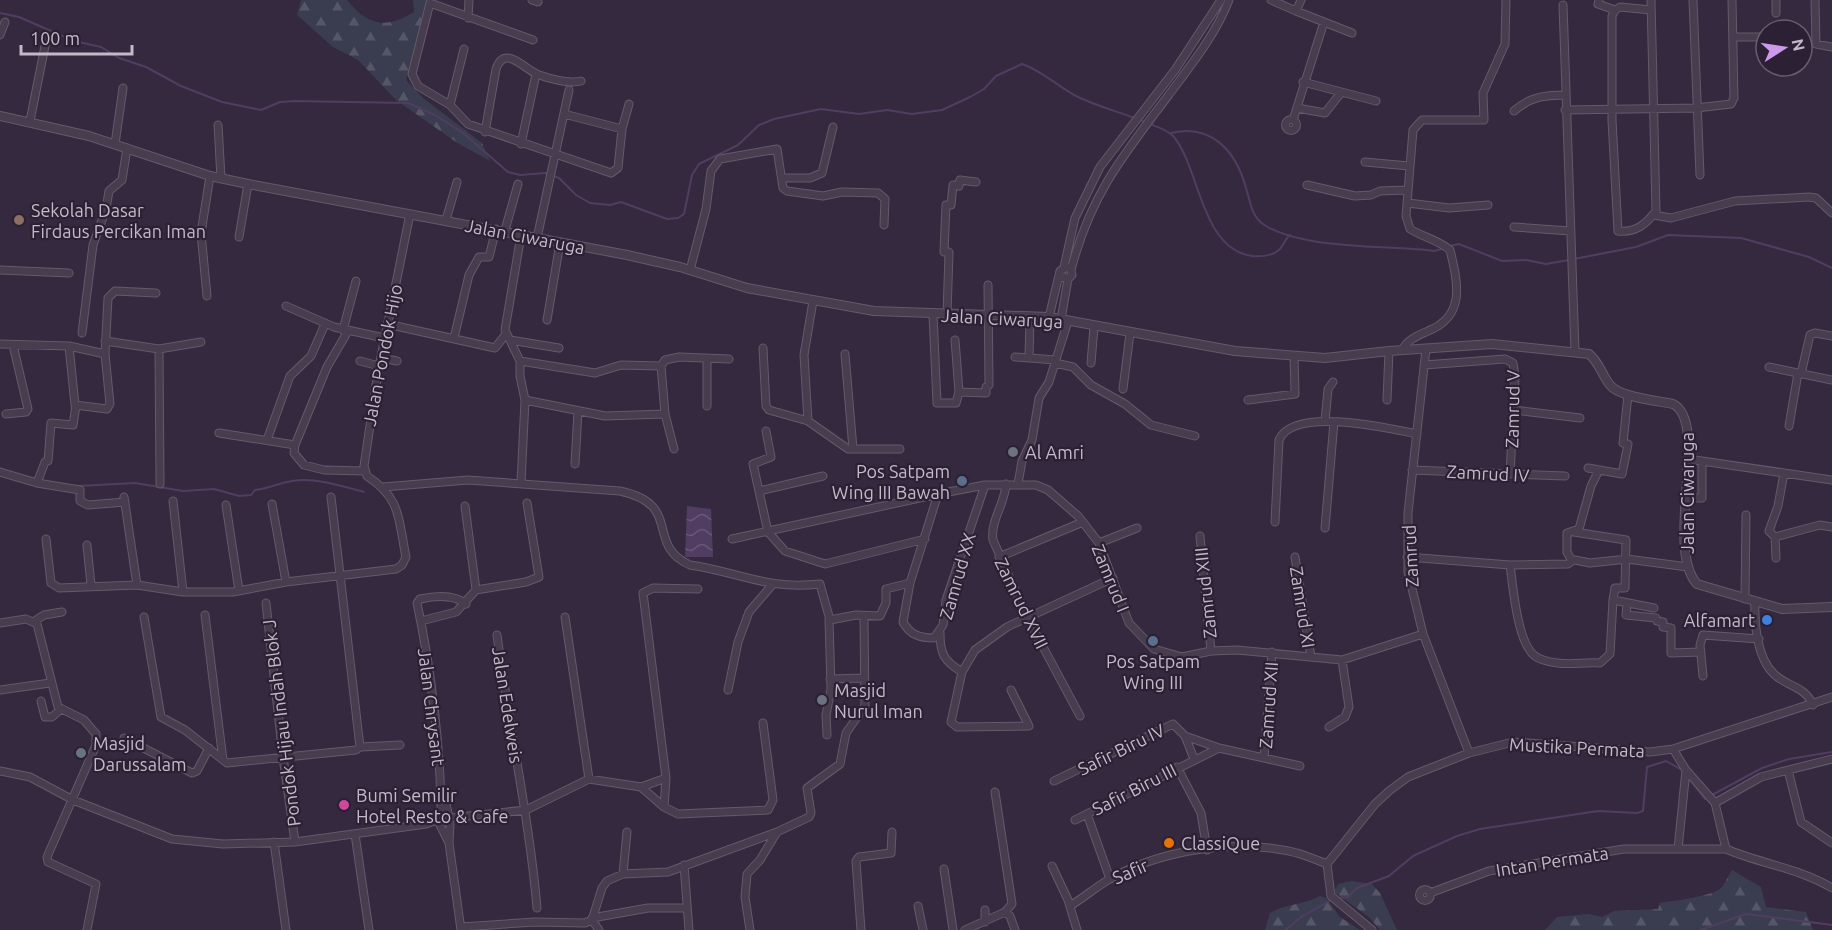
<svg xmlns="http://www.w3.org/2000/svg" width="1832" height="930" font-family="Ubuntu,sans-serif">
	<style>
		.forest { fill: url(#forest-firs) }
		.water { fill: url(#water-waves) }
		.lines { fill: none; stroke-linecap: round; stroke-linejoin: round }
		.stream { stroke: #513d61; stroke-width: 2 }
		.minor-casing { stroke: #655a6c; stroke-width: 9 }
		.tertiary-casing { stroke: #655a6c; stroke-width: 10 }
		.minor { stroke: #473d4f; stroke-width: 7 }
		.tertiary { stroke: #473d4f; stroke-width: 8 }
		.education-dot { fill: #8d6e63; stroke: #2c2134; stroke-width: 2 }
		.worship-dot { fill: #6b7280; stroke: #2c2134; stroke-width: 2 }
		.service-dot { fill: #5c6f8a; stroke: #2c2134; stroke-width: 2 }
		.shop-dot { fill: #3f7fe0; stroke: #2c2134; stroke-width: 2 }
		.hotel-dot { fill: #d1479c; stroke: #2c2134; stroke-width: 2 }
		.food-dot { fill: #e8710a; stroke: #2c2134; stroke-width: 2 }
		.labels { text-anchor: middle; dominant-baseline: central; stroke-width: 4.5; stroke-linejoin: round; paint-order: stroke }
		.poi-label { font-size: 18px; fill: #c2b9c9; stroke: #2c2134; text-anchor: start }
		.street-label { font-size: 18px; fill: #c2b9c9; stroke: #2c2134 }
	</style>
	<defs>
		<pattern id="forest-firs" width="22" height="20" patternUnits="userSpaceOnUse" patternTransform="scale(1.5)"><rect width="22" height="20" fill="#3a3d4f"/><path d="M5 1l3.5 6h-7zM16 11l3.5 6h-7z" fill="#555767"/></pattern>
		<pattern id="water-waves" width="16" height="10" patternUnits="userSpaceOnUse" patternTransform="scale(1.5)"><rect width="16" height="10" fill="#513d61"/><path d="M0 5q4-4 8 0t8 0" fill="none" stroke="#685776"/></pattern>
	</defs>
	<rect width="100%" height="100%" fill="#34293e"/>
	<path class="forest" d="M301,0H347C367,25 385,30 414,12L413,0H427L406,80L423,98L482,143L490,161L456,142L396,100L358,60L333,47L297,15Z
		M1732,870L1761,887L1766,907L1806,912L1813,930H1545L1557,917L1589,914L1602,917L1614,911L1658,909L1660,903C1672,901 1716,896 1722,887C1726,882 1728,876 1732,870Z
		M1351,881L1372,884L1380,893L1397,930H1380L1369,917L1334,892L1338,884Z
		M1320,896L1326,898L1340,917L1360,930H1265L1270,913C1286,904 1302,905 1320,896Z"/>
	<path class="water" d="M687,506L711,509L713,557H685Z"/>
	<g class="lines">
		<path class="stream" d="M0,13L19,17L74,41L101,47L119,58L146,67L181,86L222,102L261,110L280,102L295,101L408,103L435,115L463,133L508,172L520,175L546,173L559,178L576,195L590,203L610,205L621,202L667,219L678,218L684,214L692,175L699,164L738,145L759,125L774,119L821,109L859,114L887,110L912,114L942,110L970,97L984,89L996,76L1022,64C1043,71 1058,87 1078,97C1099,107 1123,113 1145,122
			M1150,124C1158,127 1168,130 1174,137C1200,169 1201,249 1252,256C1260,257 1272,256 1279,250C1283,246 1285,239 1290,235
			M1171,133C1211,123 1236,151 1246,188C1250,200 1251,216 1263,224C1300,250 1388,245 1434,251L1445,248
			M1450,246L1459,244L1502,261L1526,260L1546,264L1569,260
			M1574,259L1636,247L1668,235L1741,238L1809,257L1832,268
			M78,486L135,483L183,491L214,489L239,496L251,495L255,490C268,489 278,483 292,481C315,477 342,486 364,492
			M1688,777L1705,799L1707,798
			M1712,795L1762,768L1789,759L1832,752
			M1338,898L1348,897L1357,888L1389,876L1413,856L1457,836L1480,829L1598,811L1637,813L1643,811L1647,767L1666,761L1682,770
			M1286,930L1301,917L1333,899
			M1701,930L1746,914L1832,925"/>
		<g class="minor-casing">
			<path id="minor" d="M532,0L538,2
				M1271,0L1296,11L1301,0
				M1599,0L1598,4L1615,10L1620,7L1651,10
				M1693,0L1700,175
				M1776,0V13
				M1815,0L1816,44L1832,47
				M1563,5L1575,351
				M1615,10L1612,16V120L1618,231C1636,233 1646,224 1656,211L1651,0
				M1296,11L1352,33
				M468,18L469,0
				M0,35L5,22
				M1733,37H1766
				M533,40L430,3L412,74L418,86L450,105L468,124L611,173L618,168L622,129L629,104
				M1303,82L1376,101
				M450,105L464,49
				M1297,108L1325,113L1340,94
				M1565,110L1696,108L1731,104L1734,98L1732,0
				M1514,111C1530,97 1544,95 1565,95
				M564,114L622,129
				M1285.5 125a5.5 5.5 0 1 1 11 0a5.5 5.5 0 1 1-11 0Z
				M1293,120L1324,22
				M30,121L47,36
				M218,125L221,178
				M485,132L496,69C505,43 526,71 539,75C551,79 569,84 581,81
				M115,144L123,88
				M521,144L536,74
				M1365,162L1409,166
				M782,178H810L822,173L833,127
				M1307,185L1355,196L1371,195L1380,191L1407,190
				M1408,203L1449,208L1488,205
				M1654,215L1671,218L1735,201L1809,197L1816,198L1832,213
				M446,220L457,182
				M1514,227L1570,231
				M505,230L518,184
				M521,235L505,330L520,361L595,373L621,365L661,366L665,360L679,357L729,359
				M239,237L248,184
				M537,238L569,90
				M1064,267L1075,218L1100,167L1175,70L1221,0
				M0,270L69,273
				M690,270L706,209L711,171L720,159L777,149L783,188L787,191L823,196L842,192L878,193L885,199L884,225
				M1071,270C1090,196 1123,155 1168,96C1190,66 1215,36 1229,0
				M207,296L201,233L210,176
				M813,301L804,355L808,421L848,449H900
				M286,306L334,327L384,338
				M933,315L937,403H956L959,392
				M947,315L949,252H944L946,205H951L953,185L959,186L960,180L976,182
				M1049,317L1060,271L1067,267L1071,270L1072,275L1068,279L1061,276
				M547,320L560,243
				M1061,320L1068,279
				M387,324L495,348L506,334
				M343,330L356,281
				M82,333L93,245L106,209L109,191L122,180L127,148
				M454,338L469,275L479,257H489L496,229
				M510,340L559,348
				M955,340L959,392L986,393V387L989,385L988,285
				M105,341L159,349L201,342
				M0,344L69,346L105,354
				M69,346L75,405L107,409L110,404L105,354L108,298L115,291L156,293
				M763,348L766,406L769,410L808,421
				M159,349L160,484
				M1426,349L1408,513V572L1423,634L1469,753
				M1402,350C1408,339 1417,336 1428,331C1466,316 1458,283 1450,250C1438,240 1423,237 1410,229L1406,216L1413,130L1422,120H1484L1483,93L1505,44L1506,0
				M845,354L853,449
				M1015,357L1056,360
				M381,358L397,361
				M1029,358L1030,317
				M360,361L379,366
				M520,361V376L525,400L605,416L665,414L661,366
				M1055,363L1073,367L1091,385L1125,404L1151,425L1195,436
				M1091,363L1094,327
				M1424,365L1505,359L1513,363L1515,377L1510,474
				M1769,367L1832,380
				M1801,374L1810,335L1815,333L1832,336
				M1123,389L1130,333
				M1248,400L1295,394L1294,356
				M1387,400L1389,351
				M76,405L73,425L51,423L48,461L45,462L37,483L80,490V501L88,505L125,502
				M707,406V358
				M1514,410L1580,418
				M6,414L26,412L28,409L13,345
				M665,414L674,449
				M1325,421L1328,389L1333,382
				M1789,426L1798,373
				M766,431L771,457L753,464L768,532L785,551L825,564L925,539
				M219,433L295,445L294,453L304,465L324,470L365,471
				M267,440L290,376L311,356L325,324
				M295,445L327,367L348,331
				M1688,459L1832,480
				M575,464L578,411
				M1588,468L1622,474L1628,444L1623,443L1628,395
				M1412,470L1565,476
				M0,472L37,483
				M1784,473L1778,506L1769,531L1775,537L1820,525L1832,527
				M521,483L525,400
				M1006,484C1005,504 990,521 993,540L1027,617L1080,716
				M1018,484L1022,461L1032,440L1039,398L1049,382L1068,321
				M383,487L468,480L620,491C684,505 644,544 690,565C739,572 766,590 820,584L830,620L856,615L880,616L886,603V589L910,583
				M759,491L823,476
				M938,494L910,583L903,622C910,635 920,638 934,638L943,625L946,600L985,485
				M124,497L137,585
				M331,497L360,747
				M1684,498H1702V462
				M173,501L183,592
				M272,504L286,582
				M226,505L239,591
				M465,506L476,590
				M1275,522L1279,440C1293,406 1388,428 1417,434
				M1325,528L1334,422
				M1574,532L1626,540L1625,588H1615L1613,600
				M1200,536L1211,651
				M1775,537L1776,558
				M46,539L51,583L59,588L137,585L183,592H233L286,582L396,569L402,565L406,557C398,519 402,499 367,476L364,466L378,372L410,214
				M732,539L938,494L985,485H1036L1048,490L1078,516L1099,543L1129,623L1154,649L1182,657L1211,651L1237,650L1342,660L1423,634
				M1099,543L1137,528
				M87,545L91,585
				M999,557L1083,522
				M1295,557L1311,657
				M1407,557L1510,565L1568,564L1572,561L1567,552V533L1579,529L1591,486L1599,470
				M1575,560L1590,563L1627,559L1688,567
				M1510,565C1513,586 1517,643 1535,656C1540,660 1550,662 1557,663C1571,665 1586,662 1600,663L1610,654L1613,600L1654,608
				M476,590L526,582L539,577L527,503
				M1745,599L1746,515
				M1755,602C1754,623 1757,658 1774,674C1787,687 1804,685 1813,705
				M266,603L283,757L295,842
				M1627,604L1626,615L1656,618L1657,621L1663,622V627L1671,628V653L1701,652
				M205,615L223,760
				M144,617L161,717L185,730L227,763L356,750L360,747L400,745
				M565,617L589,779
				M421,621L456,612L476,590
				M33,622L44,615L62,612
				M0,623L26,619L37,624L58,707L84,720L96,734V745L47,857L48,862L96,884L87,930
				M940,633C940,654 944,661 962,672
				M497,635C509,727 529,816 537,908
				M1703,676L1700,645L1703,635L1759,639
				M830,679L864,678
				M0,690L50,683
				M728,690L738,642L749,612L772,585
				M1011,690L1029,726L957,727L951,722L962,672L975,650L1007,627L1113,578
				M41,701L45,717H52L61,709
				M1329,727L1345,717L1349,707L1342,660
				M827,735L826,715L831,689L829,619
				M1185,736L1194,759
				M124,738L192,773L197,771L209,748
				M1673,749L1686,770L1715,803L1726,849C1761,864 1799,868 1832,888
				M1264,758L1272,652
				M1177,767L1201,813L1207,850
				M1788,770L1801,822L1832,843
				M0,771L30,777L73,800L172,839L223,844L295,842L426,824L439,819
				M1054,781L1173,724L1185,736L1219,748
				M641,787L664,807L678,814L768,810L773,800L763,723
				M444,796L449,817
				M1715,803L1761,777L1832,759
				M664,807L666,778L643,593L653,588L698,589
				M1087,814L1110,879
				M441,816C441,751 431,668 417,603L420,599C434,596 454,594 466,604
				M441,816L439,823L448,841
				M450,818L526,810L589,779L641,787L666,778
				M1075,820L1219,748L1300,766
				M450,824L449,843L461,930
				M355,834L369,930
				M274,842L286,930
				M1678,849L1686,770
				M684,865L689,930
				M1052,866L1068,900L1077,930
				M944,869L953,930
				M623,874L627,832
				M1419.5 895a5.5 5.5 0 1 1 11 0a5.5 5.5 0 1 1-11 0Z
				M1430,893L1489,871L1624,849H1726
				M918,906L923,930
				M1070,906C1083,898 1095,888 1108,880C1161,849 1238,838 1297,853C1307,856 1317,860 1327,864
				M1005,912L1010,916L1015,930
				M592,918L648,908H687
				M592,920L599,930
				M985,922V910
				M461,927L535,922L585,923L592,920L602,888L607,881L623,874L668,872L777,832L809,817L811,813L807,788L840,764L846,733L865,706L864,617
				M750,930L745,897L747,874L760,860L777,832
				M861,930L856,861L859,857L891,853L892,832
				M965,930L1005,912L1012,904L995,792
				M1372,930L1331,896L1327,864L1375,804L1389,791L1408,777L1469,753L1513,742L1650,752L1673,749L1832,697"/>
		</g>
		<g class="tertiary-casing">
			<path id="tertiary" d="M0,116L89,136L210,176L248,184L627,255L680,267L747,288L874,311L1049,317L1235,351L1325,358L1389,351L1492,344L1589,354C1599,362 1602,375 1610,385C1619,397 1658,401 1673,404C1710,422 1664,548 1697,584L1782,609L1832,607"/>
		</g>
		<use href="#minor" class="minor"/>
		<use href="#tertiary" class="tertiary"/>
	</g>
	<circle class="education-dot" cx="19" cy="220" r="6"/>
	<g class="worship-dot">
		<circle cx="1013" cy="452" r="6"/>
		<circle cx="822" cy="700" r="6"/>
		<circle cx="81" cy="753" r="6"/>
	</g>
	<g class="service-dot">
		<circle cx="962" cy="481" r="6"/>
		<circle cx="1153" cy="641" r="6"/>
	</g>
	<circle class="shop-dot" cx="1767" cy="620" r="6"/>
	<circle class="hotel-dot" cx="344" cy="805" r="6"/>
	<circle class="food-dot" cx="1169" cy="843" r="6"/>
	<g class="labels">
		<g class="poi-label">
			<text x="31" y="210">Sekolah Dasar<tspan x="31" dy="21">Firdaus Percikan Iman</tspan></text>
			<text x="1025" y="452">Al Amri</text>
			<text x="950" y="471" text-anchor="end">Pos Satpam<tspan x="950" dy="21">Wing III Bawah</tspan></text>
			<text x="1755" y="620" text-anchor="end">Alfamart</text>
			<text x="1153" y="661" text-anchor="middle">Pos Satpam<tspan x="1153" dy="21">Wing III</tspan></text>
			<text x="834" y="690">Masjid<tspan x="834" dy="21">Nurul Iman</tspan></text>
			<text x="93" y="743">Masjid<tspan x="93" dy="21">Darussalam</tspan></text>
			<text x="356" y="795">Bumi Semilir<tspan x="356" dy="21">Hotel Resto &amp; Cafe</tspan></text>
			<text x="1181" y="843">ClassiQue</text>
		</g>
		<g class="street-label">
			<text transform="translate(525 236) rotate(11)">Jalan Ciwaruga</text>
			<text transform="translate(1002 318) rotate(3)">Jalan Ciwaruga</text>
			<text transform="translate(382 355) rotate(-79)">Jalan Pondok Hijo</text>
			<text transform="translate(1512 409) rotate(-89)">Zamrud V</text>
			<text transform="translate(1488 473) rotate(3)">Zamrud IV</text>
			<text transform="translate(1687 493) rotate(-90)">Jalan Ciwaruga</text>
			<text transform="translate(1410 556) rotate(-93)">Zamrud</text>
			<text transform="translate(957 576) rotate(-74)">Zamrud XX</text>
			<text transform="translate(1111 578) rotate(68)">Zamrud I</text>
			<text transform="translate(1205 593) rotate(-96)">Zamrud XIII</text>
			<text transform="translate(1022 603) rotate(64)">Zamrud XVII</text>
			<text transform="translate(1303 607) rotate(81)">Zamrud XI</text>
			<text transform="translate(508 705) rotate(81)">Jalan Edelweis</text>
			<text transform="translate(1268 705) rotate(-86)">Zamrud XII</text>
			<text transform="translate(432 707) rotate(83)">Jalan Chrysant</text>
			<text transform="translate(281 723) rotate(-97)">Pondok Hijau Indah Blok J</text>
			<text transform="translate(1577 747) rotate(3)">Mustika Permata</text>
			<text transform="translate(1121 749) rotate(-26)">Safir Biru IV</text>
			<text transform="translate(1134 789) rotate(-27)">Safir Biru III</text>
			<text transform="translate(1552 861) rotate(-9)">Intan Permata</text>
			<text transform="translate(1130 871) rotate(-24)">Safir</text>
		</g>
	</g>
	<g transform="translate(1784 48) rotate(78)"><circle r="28" fill="#2c2134" stroke="#685e70" stroke-width="1.5"/>
	<path d="M0-4.5L10 22L0 15L-10 22Z" fill="#cb9aed"/>
	<text y="-9" font-size="16" font-weight="bold" text-anchor="middle" fill="#c2b9c9">N</text>
	</g>
	<path d="M21 45v9h111v-9" fill="none" stroke="#c2b9c9" stroke-width="3"/>
	<text x="30" y="45" font-size="18" fill="#c2b9c9" stroke="#2c2134" stroke-width="4.5" paint-order="stroke">100 m</text>
</svg>
